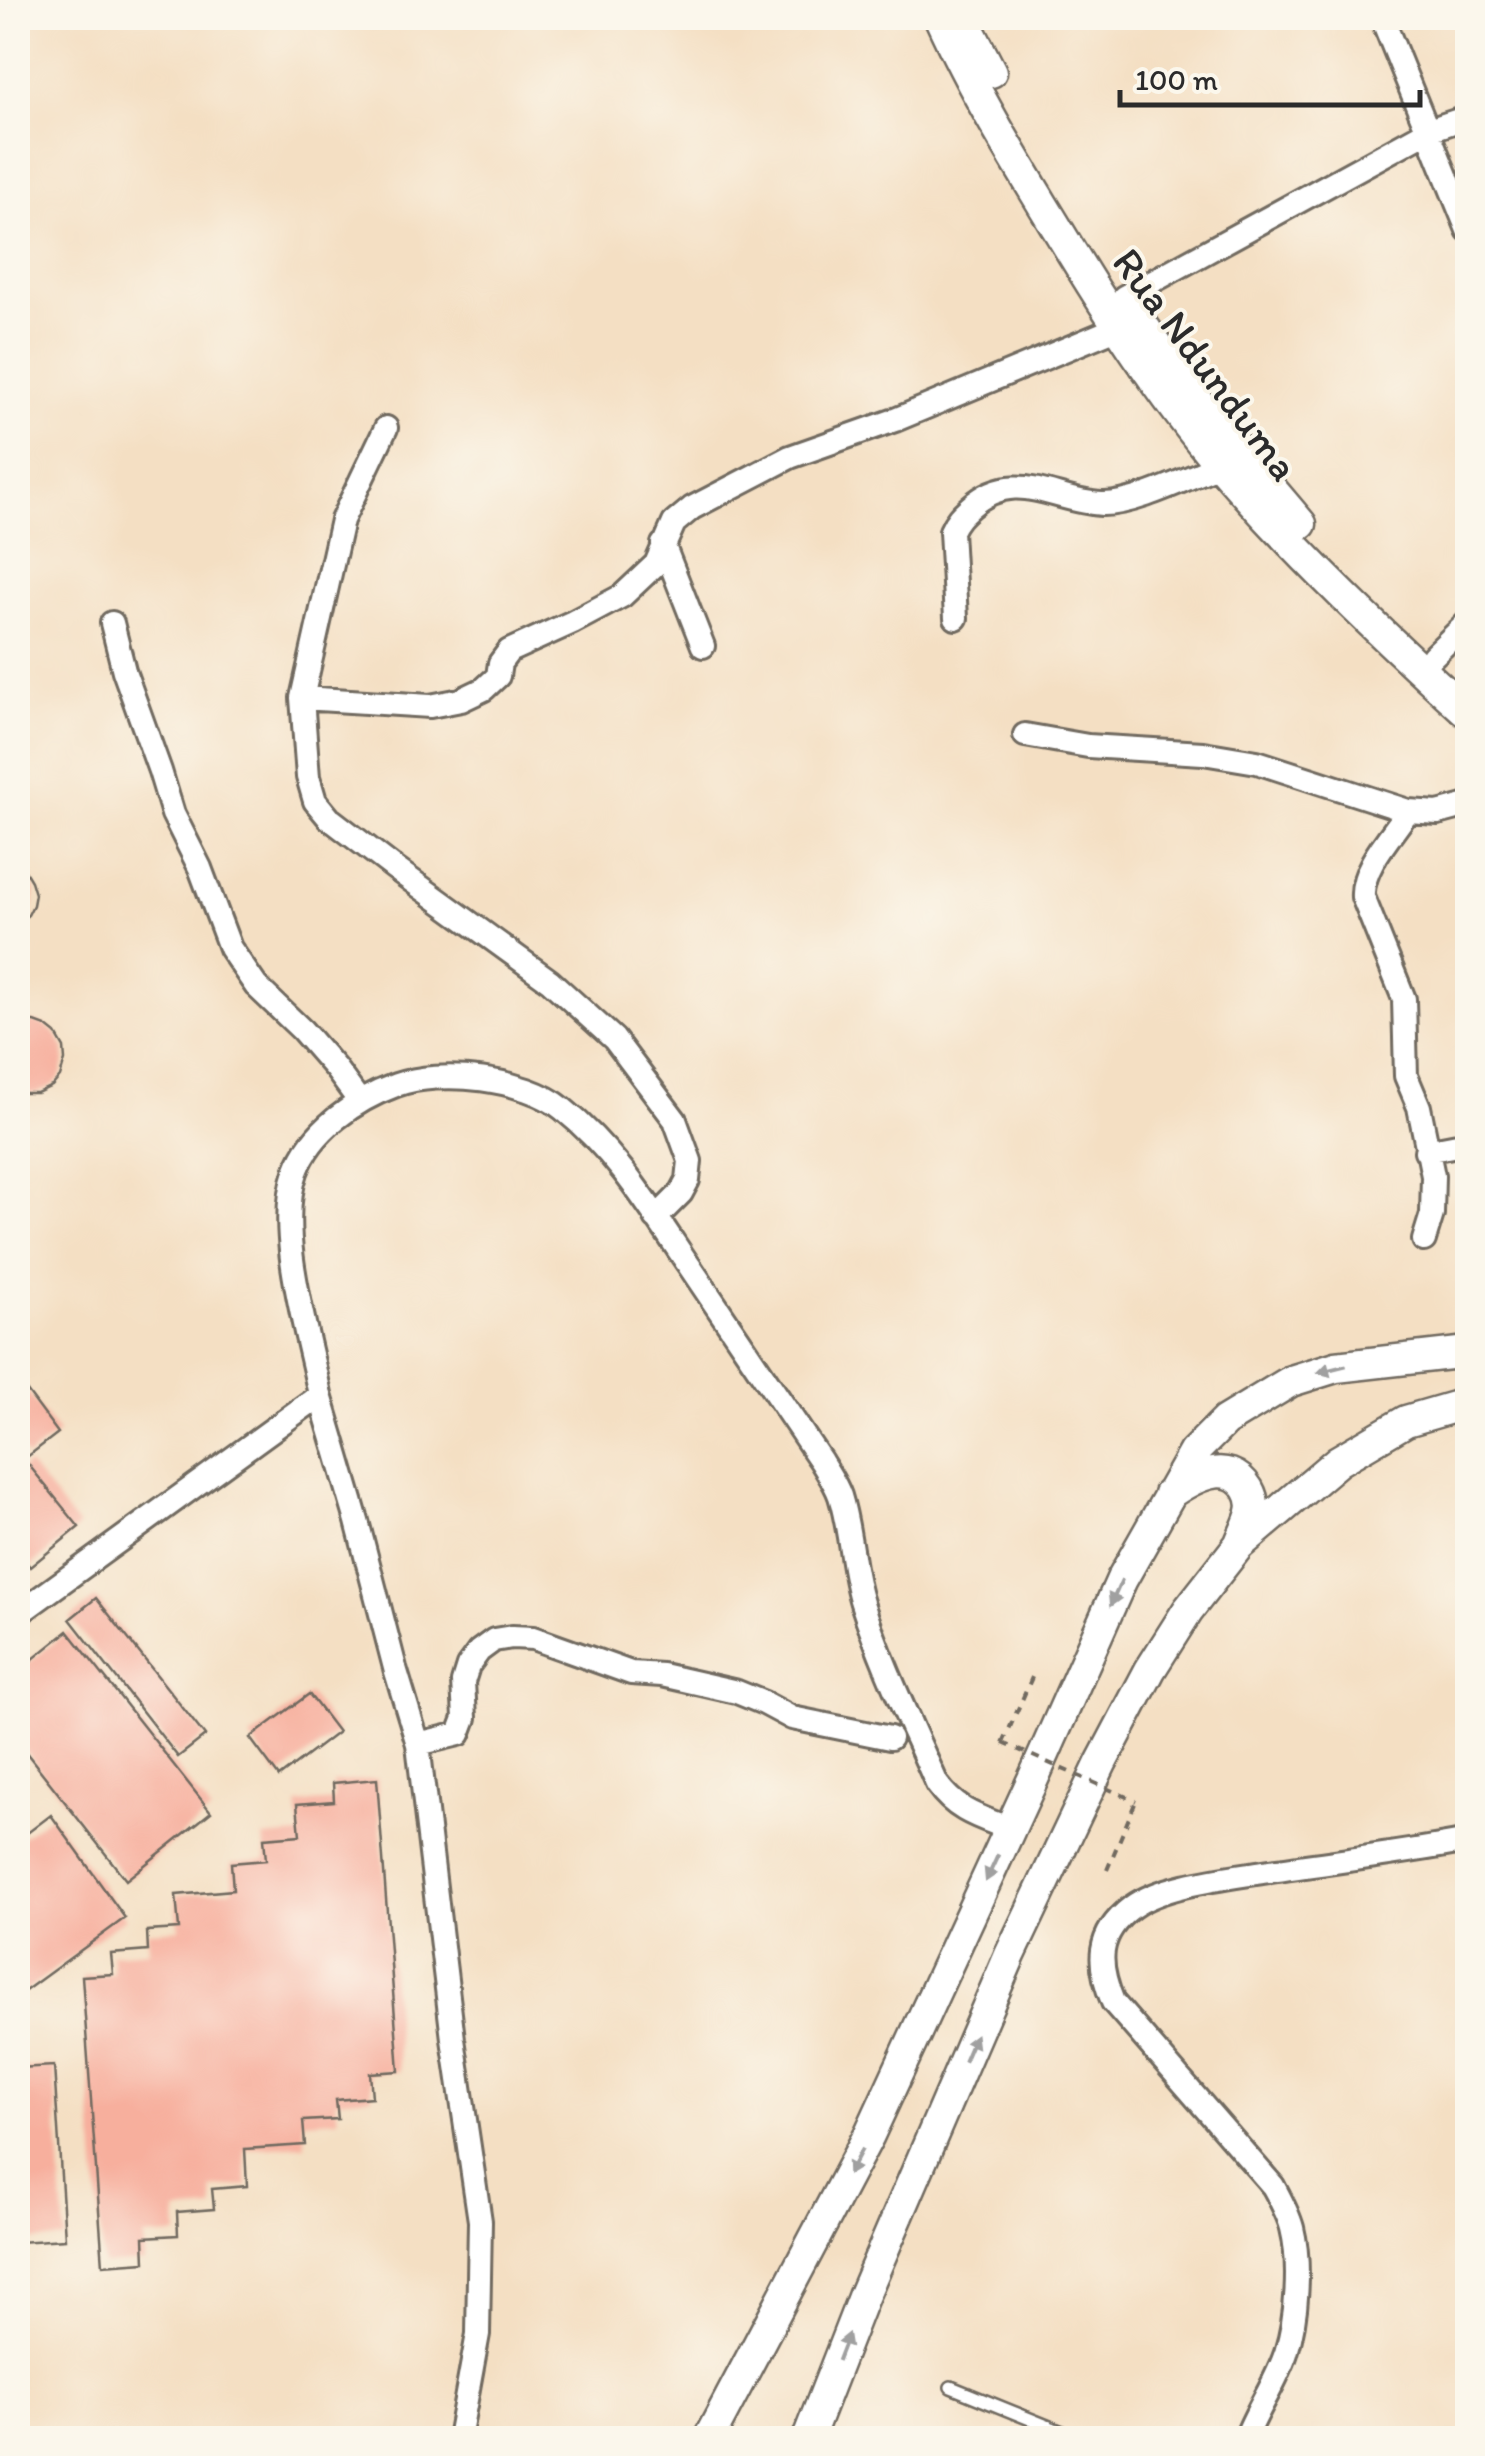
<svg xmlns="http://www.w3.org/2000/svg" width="1485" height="2456" font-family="Itim,sans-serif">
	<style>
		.building { fill: #f7af9d }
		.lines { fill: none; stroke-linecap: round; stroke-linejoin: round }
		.lane-casing { stroke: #716a60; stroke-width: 16 }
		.street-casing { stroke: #716a60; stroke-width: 28 }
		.secondary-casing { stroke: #716a60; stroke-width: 35 }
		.path { stroke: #716a60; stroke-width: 4; stroke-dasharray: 8 8; stroke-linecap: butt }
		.lane { stroke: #fff; stroke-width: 11 }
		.street { stroke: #fff; stroke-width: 22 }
		.secondary { stroke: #fff; stroke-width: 30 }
		.path-bridge { stroke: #716a60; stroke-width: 4; stroke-dasharray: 8 8; stroke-linecap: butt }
		.oneway { fill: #a0a0a0 }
		.labels { text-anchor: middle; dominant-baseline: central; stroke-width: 8; stroke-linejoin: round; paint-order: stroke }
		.street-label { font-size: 42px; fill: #2b2b2b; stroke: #fbf7ec }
	</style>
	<rect width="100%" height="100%" fill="#fbf7ec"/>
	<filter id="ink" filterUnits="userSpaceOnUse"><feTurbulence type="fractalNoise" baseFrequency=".01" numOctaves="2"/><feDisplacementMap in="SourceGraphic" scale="20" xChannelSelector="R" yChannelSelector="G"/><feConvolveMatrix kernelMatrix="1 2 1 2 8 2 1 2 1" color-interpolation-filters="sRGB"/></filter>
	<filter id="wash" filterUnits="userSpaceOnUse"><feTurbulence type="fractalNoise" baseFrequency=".0048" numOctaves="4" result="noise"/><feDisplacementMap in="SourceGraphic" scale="40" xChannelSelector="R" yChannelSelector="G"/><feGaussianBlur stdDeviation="2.25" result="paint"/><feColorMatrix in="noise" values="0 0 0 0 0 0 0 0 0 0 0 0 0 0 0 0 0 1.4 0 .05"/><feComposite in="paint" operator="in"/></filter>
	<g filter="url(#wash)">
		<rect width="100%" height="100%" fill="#f4dfc3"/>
		<g id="blocks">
			<path class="building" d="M18,867L25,871L31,881L35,894L33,905L28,915L18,923Z
				M22,1022H35L46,1026L56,1034L64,1048L65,1060L60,1077L52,1086L37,1093H25L18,1091V1024Z
				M18,1379L58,1433L27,1457L18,1443Z
				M28,1464L79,1527L30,1567L18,1551V1473Z
				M96,1598L205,1736L178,1757L70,1619Z
				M68,1631L211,1812L126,1880L18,1742V1671Z
				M309,1694L338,1732L279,1777L250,1738Z
				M377,1779L399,2071L370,2073L372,2097L336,2100L338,2119L303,2121L305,2145L245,2149L247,2186L212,2189L214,2209L177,2212L178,2235L144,2237L145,2262L103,2265L82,1976L113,1974L111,1954L148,1951L147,1931L179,1929L176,1895L233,1890L231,1863L266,1860L264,1838L300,1835L297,1804L334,1801L333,1783Z
				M51,1815L125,1918L18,1996V1840Z
				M54,2066L65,2239L18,2242V2068Z"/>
		</g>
	</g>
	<g filter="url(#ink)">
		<use href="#blocks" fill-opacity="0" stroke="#716a60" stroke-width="2.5"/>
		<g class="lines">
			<g class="lane-casing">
				<path id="lane" d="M951,2387L1077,2438"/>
			</g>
			<g class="street-casing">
				<path id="street" d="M1382,18L1468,230
					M1124,297L1429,130L1468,117
					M386,428L342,520L302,698L308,777L315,801L329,818L393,867L550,981L614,1039L675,1120L690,1161L688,1180L681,1193L656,1218
					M663,544L703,646
					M956,618L951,531C956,520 961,515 970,507C1016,466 1053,502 1102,504C1134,505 1189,477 1220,465
					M112,623L124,671L160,771L173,814L200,868L230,948L256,986L302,1030L335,1068L360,1102
					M1433,656L1468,622
					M302,698L430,706L461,700L484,689L498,676L500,663L509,651L573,622L622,596L656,564L674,523L692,508L790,457L895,420L1119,327
					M1025,735L1088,746L1203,753L1257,762L1408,811L1438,813L1468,805
					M1408,811C1392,835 1361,867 1363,897L1404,999L1406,1076L1419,1107L1433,1176L1432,1214L1424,1240
					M1426,1151L1468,1143
					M320,1395L357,1521L395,1668L418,1744L453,2039L480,2221L478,2334L459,2438
					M18,1614L320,1395C308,1333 275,1232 296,1172C311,1130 355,1100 396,1085C441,1069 525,1078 563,1109C617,1152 652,1211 690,1267C734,1332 778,1397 821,1461C828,1473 836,1484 840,1496C851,1531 851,1568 862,1603C882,1665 911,1724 937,1784C957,1812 980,1817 1010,1829
					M418,1744L459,1734L465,1718L463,1682L468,1666L479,1651L494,1640L512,1637L533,1638L631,1673L662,1675L737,1692L764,1703L792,1718L890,1738
					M1246,2438C1257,2409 1276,2383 1286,2353C1297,2318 1301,2264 1292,2228C1288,2213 1280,2199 1273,2186L1113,2002C1097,1964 1096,1934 1132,1907C1162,1885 1226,1878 1263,1872C1331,1862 1400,1854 1468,1841"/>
			</g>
			<g class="secondary-casing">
				<path id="secondary" d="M940,18C973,91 1016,161 1058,230C1107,311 1159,393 1221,466C1297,554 1382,635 1468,713
					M963,18L991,72
					M1129,305L1185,387L1301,524
					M1169,1494C1192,1478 1228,1457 1248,1489C1252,1496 1254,1504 1252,1512C1250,1522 1244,1533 1240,1543
					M709,2438L869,2135L1033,1779L1122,1579L1194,1452L1225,1421L1291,1381L1336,1367L1468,1352
					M808,2438L863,2297L1010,1955L1101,1763L1150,1670L1188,1610L1239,1545L1338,1461L1406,1421L1468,1403"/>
			</g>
			<path class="path" d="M1003,1743L1033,1675
				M1107,1870L1136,1801"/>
			<use href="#lane" class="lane"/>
			<use href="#street" class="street"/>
			<use href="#secondary" class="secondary"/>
			<path class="path-bridge" d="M1003,1743L1136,1801"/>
		</g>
		<defs><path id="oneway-solid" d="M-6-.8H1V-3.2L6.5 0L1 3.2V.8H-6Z" transform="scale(2.5)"/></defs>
		<g class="oneway">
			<use href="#oneway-solid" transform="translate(1332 1369) rotate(166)"/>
			<use href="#oneway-solid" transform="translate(1116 1593) rotate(114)"/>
			<use href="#oneway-solid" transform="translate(992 1868) rotate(115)"/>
			<use href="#oneway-solid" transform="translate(970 2048) rotate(-67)"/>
			<use href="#oneway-solid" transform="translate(855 2162) rotate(118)"/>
			<use href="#oneway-solid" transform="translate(843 2347) rotate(-69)"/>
		</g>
	</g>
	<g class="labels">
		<g class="street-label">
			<text transform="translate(1206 364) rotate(53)">Rua Ndunduma</text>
		</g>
	</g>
	<rect width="1485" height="2456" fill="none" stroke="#fbf7ec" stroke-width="60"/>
	<path d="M1120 90v15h300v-15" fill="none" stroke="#2b2b2b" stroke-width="5"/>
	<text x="1135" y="90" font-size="30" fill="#2b2b2b" stroke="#fbf7ec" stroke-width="8" paint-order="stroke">100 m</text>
</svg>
